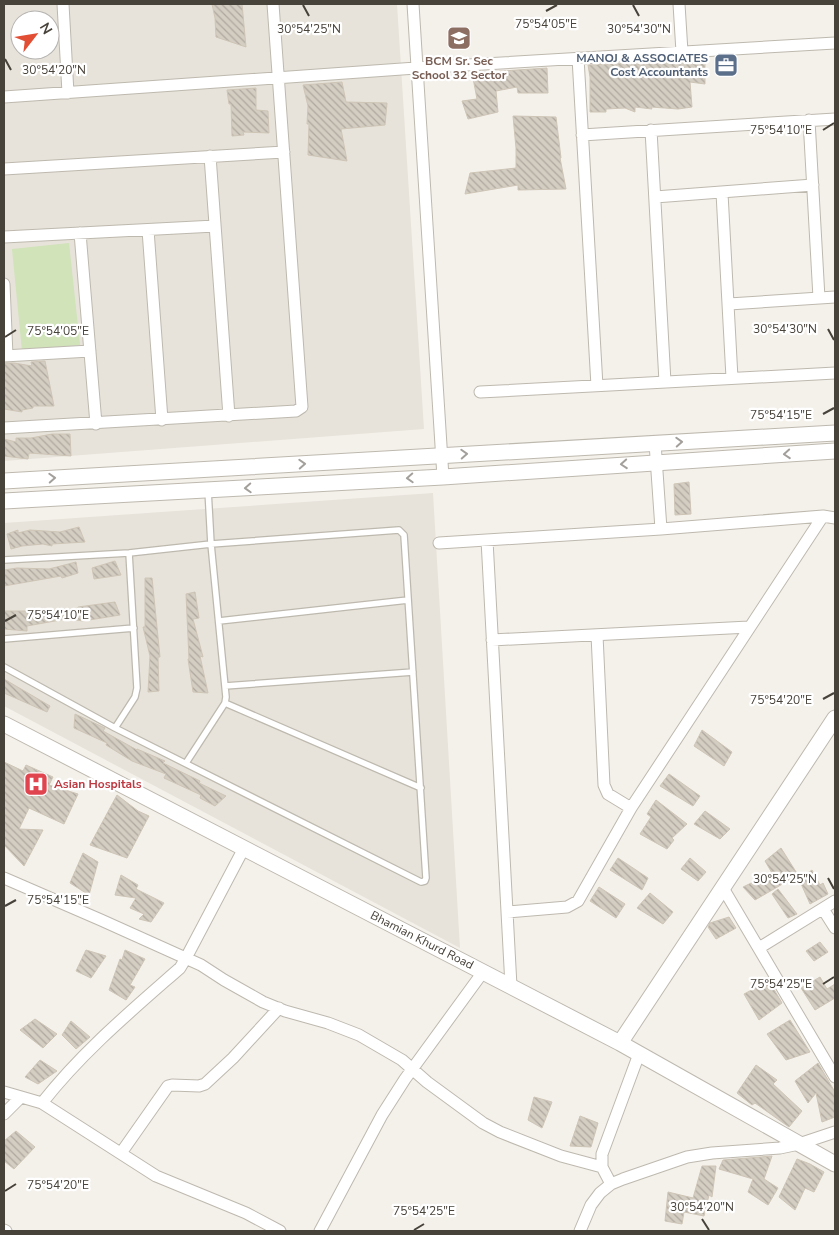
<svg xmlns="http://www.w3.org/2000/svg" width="839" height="1235" font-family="'Nunito Sans',sans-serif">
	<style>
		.residential { fill: #e7e3da; fill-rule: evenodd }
		.green { fill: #d0e3b9 }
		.building { fill: url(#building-back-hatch); stroke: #cec5b6 }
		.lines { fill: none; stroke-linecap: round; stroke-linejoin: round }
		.service-casing { stroke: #beb9af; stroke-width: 8 }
		.minor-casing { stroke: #beb9af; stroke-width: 13 }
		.tertiary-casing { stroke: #beb9af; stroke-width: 17 }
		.service { stroke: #fff; stroke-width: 5.5 }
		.minor { stroke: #fff; stroke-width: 11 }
		.tertiary { stroke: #fff; stroke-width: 15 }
		.oneway { stroke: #a3a09c }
		.ticks { fill: none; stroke: #47423a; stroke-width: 2 }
		.labels { text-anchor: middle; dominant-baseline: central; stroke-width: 4.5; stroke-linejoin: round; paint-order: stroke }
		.service-label { font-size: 12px; font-weight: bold; fill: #4e5e75; stroke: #fff; text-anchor: end }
		.education-label { font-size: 12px; font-weight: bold; fill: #785e54; stroke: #fff }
		.health-label { font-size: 12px; font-weight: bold; fill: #be3a42; stroke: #fff; text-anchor: start }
		.street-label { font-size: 12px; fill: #47423a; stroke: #fff }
		.ticks-label { font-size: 12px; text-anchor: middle; fill: #47423a; stroke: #fff; stroke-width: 4.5; stroke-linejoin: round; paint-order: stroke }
	</style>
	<defs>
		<pattern id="building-back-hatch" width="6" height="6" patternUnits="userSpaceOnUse" patternTransform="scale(1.25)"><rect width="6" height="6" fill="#d4cdc2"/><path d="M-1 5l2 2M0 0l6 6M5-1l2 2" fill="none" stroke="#aea89f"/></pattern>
	</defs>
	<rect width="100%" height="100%" fill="#f4f1eb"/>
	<path class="residential" d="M4,4H397L424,429L4,461ZM20,20H50V50H20Z
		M433,493L460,948L4,706V523Z"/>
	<path class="green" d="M69,243L80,345L22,351L12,249Z"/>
	<path class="building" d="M212,4H242L246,47L216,37L215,18Z
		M692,60L705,62V84L690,82L692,107L678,109L651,107L652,109L635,107V112L625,108L606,109V112H590V77L588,65L634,63L640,65L664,62H693Z
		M547,68L548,93H518L517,87L496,91L498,112L468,119L462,101L477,99L472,73Z
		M342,82L346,102L387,103L385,125L341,129L347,161L308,155L309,124H307L308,106L303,85Z
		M256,88V110L268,111L269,133L243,132L244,135L232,136L231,104H229L227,90Z
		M513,116L556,117L561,158H560L566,189L518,190V185L465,194L470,173L516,168V148Z
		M45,361L54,406H33V408L22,410V412L4,409V363H14L32,366L31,362Z
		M52,434H70L71,456L29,453L28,459L4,456V439L16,442V438H31Z
		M689,482L691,514L675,515L674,484Z
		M79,527L85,542L52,544V546L43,544L22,546L11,549L7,534L18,530V533L30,530L60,532Z
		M115,561L121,575L94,579L92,568Z
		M76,562L78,573L62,578L61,576L4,586V570L17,568L49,569Z
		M145,578H152L160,657H158L159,691L148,692L150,656L143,627H145Z
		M195,592L199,618L193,619L203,657L200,656L208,693L193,692L188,659H189L186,594Z
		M115,602L120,615L83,621L76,620L77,617L27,626V631L4,629V611H28V614L49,611L77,612L78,607Z
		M4,679L50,706L47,712L4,693Z
		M75,714L105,728L103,731L137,750V749L165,761L163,763L200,781L199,783L226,796L215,806L200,798L201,795L164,778L166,774L132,761L106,745L107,743L74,728Z
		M702,730L732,752L724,766L694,746Z
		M4,762L23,771L26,765L53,777L49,785L78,794L64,824L29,808L19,829L43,830L24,866L4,845Z
		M669,774L700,796L693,806L660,786Z
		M117,795L138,811L149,816L127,858L90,845Z
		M656,800L687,824L672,838L674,840L667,849L640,834L651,817L647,814Z
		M705,811L730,829L720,839L694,824Z
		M781,848L798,875L755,900L743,887L772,873L765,861Z
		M83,853L98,862L89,895L70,883Z
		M618,858L648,878L642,890L610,870Z
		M690,858L706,872L698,881L681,869Z
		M812,870L820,885L823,883L828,894L810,904L799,879Z
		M121,875L138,885L136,889L164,903L151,922L139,919L144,914L130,908L136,898L115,895Z
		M599,887L625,904L616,918L590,901Z
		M778,889L797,914L788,918L772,894Z
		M650,893L673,912L663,924L637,908Z
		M729,917L736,928L716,939L708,927L710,923Z
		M820,942L828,952L814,961L806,951Z
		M86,950L106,956L91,978L76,971Z
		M125,950L145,959L130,985L135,987L126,1000L109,990L120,959L122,960Z
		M820,977L827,989L835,984V998L815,1010L801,988Z
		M769,981L782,1003L759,1020L744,994Z
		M35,1019L57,1034L43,1048L20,1030Z
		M790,1020L810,1052L786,1060L767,1034Z
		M71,1021L90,1037L76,1049L62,1035Z
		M40,1060L57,1071L38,1084L25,1077Z
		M818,1063L835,1092V1117L822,1122L816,1093L808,1103L795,1081Z
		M756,1065L777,1080L773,1084L802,1111L789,1127L755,1103L752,1105L737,1093Z
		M534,1097L552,1102L542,1128L528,1120Z
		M580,1116L598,1123L591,1147L570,1146Z
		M16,1131L35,1147L14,1169L4,1161V1141Z
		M772,1156L764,1179L778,1188L768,1205L748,1192L753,1179L719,1169L723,1160Z
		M797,1159L810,1164L824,1172L814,1192L805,1188L795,1210L779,1197Z
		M702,1166H716L712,1197L709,1195L704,1216L684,1212L682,1224L665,1221L668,1192L693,1198Z"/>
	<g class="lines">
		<g class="service-casing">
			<path id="service" d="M4,560L129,553L211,544L399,530L404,535L426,878L425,881L421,882L115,728L4,667
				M219,621L408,600
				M4,639L134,628
				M225,686L413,672
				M225,703L421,788
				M115,728L135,697L137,688L129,553
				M186,763L225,703L226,697L211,544L208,490"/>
		</g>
		<g class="minor-casing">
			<path id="minor" d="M63,4L68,93
				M413,4L443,477
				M679,4L682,52
				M578,58L597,386
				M4,97L416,68L835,43
				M809,120L819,298
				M651,130L665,382
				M582,135L835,119
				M210,156L229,416
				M4,169L284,152
				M722,193L732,378
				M655,197L813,185
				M148,230L162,420
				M80,233L96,424
				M4,237L215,226
				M4,284L7,356
				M729,304L835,297
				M4,356L90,351
				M480,392L835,373
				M4,428L296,411L302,407L273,4
				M655,443L661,529
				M823,516L835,518
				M487,540L511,986
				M439,543L661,529L823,516L631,808L578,901L567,907L507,912
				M597,635L604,785L608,794L631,808
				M492,640L749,627
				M4,878L101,920L201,965L224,980L263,1002L285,1011L328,1023L359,1035L402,1060L427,1082L483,1123L500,1132L561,1156L602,1167
				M723,888L835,1077
				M823,909L835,928
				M759,948L835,901
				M4,1092L42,1103L156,1176L246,1213L280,1231
				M42,1103C82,1052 131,1011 180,968L186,958L244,848
				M4,1114L21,1097
				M121,1153L168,1086L172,1085L199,1086L205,1084L233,1058L279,1008
				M611,1184L602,1167V1154L639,1054
				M4,1230L6,1231
				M320,1231L382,1115L405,1079L483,972
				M580,1231L591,1205L600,1193L611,1184L623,1179L687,1157L712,1153L780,1148L799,1144L835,1132"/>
		</g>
		<g class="tertiary-casing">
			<path id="tertiary" d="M4,481L835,433
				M4,501L443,477L835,451
				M4,724L620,1043L835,1164
				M620,1043L835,718"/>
		</g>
		<use href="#service" class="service"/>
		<use href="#minor" class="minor"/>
		<use href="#tertiary" class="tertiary"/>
	</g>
	<defs><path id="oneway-chevron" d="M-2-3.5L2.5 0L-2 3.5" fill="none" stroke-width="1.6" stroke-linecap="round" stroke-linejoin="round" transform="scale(1.25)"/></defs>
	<g class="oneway">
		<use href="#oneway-chevron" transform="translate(679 442) rotate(-3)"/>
		<use href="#oneway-chevron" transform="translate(464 454) rotate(-3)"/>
		<use href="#oneway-chevron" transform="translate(787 454) rotate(176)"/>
		<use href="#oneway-chevron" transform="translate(302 464) rotate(-3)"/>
		<use href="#oneway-chevron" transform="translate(624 464) rotate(176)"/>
		<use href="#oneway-chevron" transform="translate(52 478) rotate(-3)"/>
		<use href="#oneway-chevron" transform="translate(410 478) rotate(177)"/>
		<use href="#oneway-chevron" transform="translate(248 488) rotate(177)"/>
	</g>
	<path class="ticks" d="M303,5L309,16M633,5L639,16M546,11L557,5M5,59L11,70M823,130L834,123M828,329L834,340M5,337L16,330M823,414L834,408M5,621L16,615M823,699L834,693M828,878L834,889M5,906L16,900M823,984L834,977M5,1191L16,1184M702,1219L709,1230M414,1230L424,1224"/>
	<defs>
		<g id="school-square" transform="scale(1.25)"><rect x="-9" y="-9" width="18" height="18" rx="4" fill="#8d6e63" stroke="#fff"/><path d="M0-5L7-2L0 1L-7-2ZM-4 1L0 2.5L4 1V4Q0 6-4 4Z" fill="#fff"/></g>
		<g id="office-square" transform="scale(1.25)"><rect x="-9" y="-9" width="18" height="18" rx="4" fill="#5c6f8a" stroke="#fff"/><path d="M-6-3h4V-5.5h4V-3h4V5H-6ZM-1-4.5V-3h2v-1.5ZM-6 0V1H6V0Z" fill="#fff"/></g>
		<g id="hospital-square" transform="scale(1.25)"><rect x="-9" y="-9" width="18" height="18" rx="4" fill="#e0444e" stroke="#fff"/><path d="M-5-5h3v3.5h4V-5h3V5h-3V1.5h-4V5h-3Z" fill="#fff"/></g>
	</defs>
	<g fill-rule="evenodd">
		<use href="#school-square" x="459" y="38"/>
		<use href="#office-square" x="726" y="65"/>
		<use href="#hospital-square" x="36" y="784"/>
	</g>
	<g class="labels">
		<g class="service-label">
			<text x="708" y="58">MANOJ &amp; ASSOCIATES<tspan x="708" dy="14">Cost Accountants</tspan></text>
		</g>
		<g class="education-label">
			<text x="459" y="61">BCM Sr. Sec<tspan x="459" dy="14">School 32 Sector</tspan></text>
		</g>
		<g class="health-label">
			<text x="54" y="784">Asian Hospitals</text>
		</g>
		<g class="street-label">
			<text transform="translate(422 940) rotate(27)">Bhamian Khurd Road</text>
		</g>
	</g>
	<g class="ticks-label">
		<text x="546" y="28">75°54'05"E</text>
		<text x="309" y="33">30°54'25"N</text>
		<text x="639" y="33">30°54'30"N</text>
		<text x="54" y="74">30°54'20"N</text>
		<text x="781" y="134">75°54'10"E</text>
		<text x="785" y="333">30°54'30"N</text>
		<text x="58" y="335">75°54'05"E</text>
		<text x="781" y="419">75°54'15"E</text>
		<text x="58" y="619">75°54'10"E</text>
		<text x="781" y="704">75°54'20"E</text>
		<text x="785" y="883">30°54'25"N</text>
		<text x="58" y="904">75°54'15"E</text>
		<text x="781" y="988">75°54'25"E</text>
		<text x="58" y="1189">75°54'20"E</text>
		<text x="702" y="1211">30°54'20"N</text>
		<text x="424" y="1215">75°54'25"E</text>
	</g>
	<rect width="839" height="1235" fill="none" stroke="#47423a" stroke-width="10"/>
	<g transform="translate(35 35) rotate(59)"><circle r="24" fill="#ffffff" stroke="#b5b3b0"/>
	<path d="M0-4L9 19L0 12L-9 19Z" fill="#e24e34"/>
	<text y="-8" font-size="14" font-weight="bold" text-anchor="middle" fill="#47423a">N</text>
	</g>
</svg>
